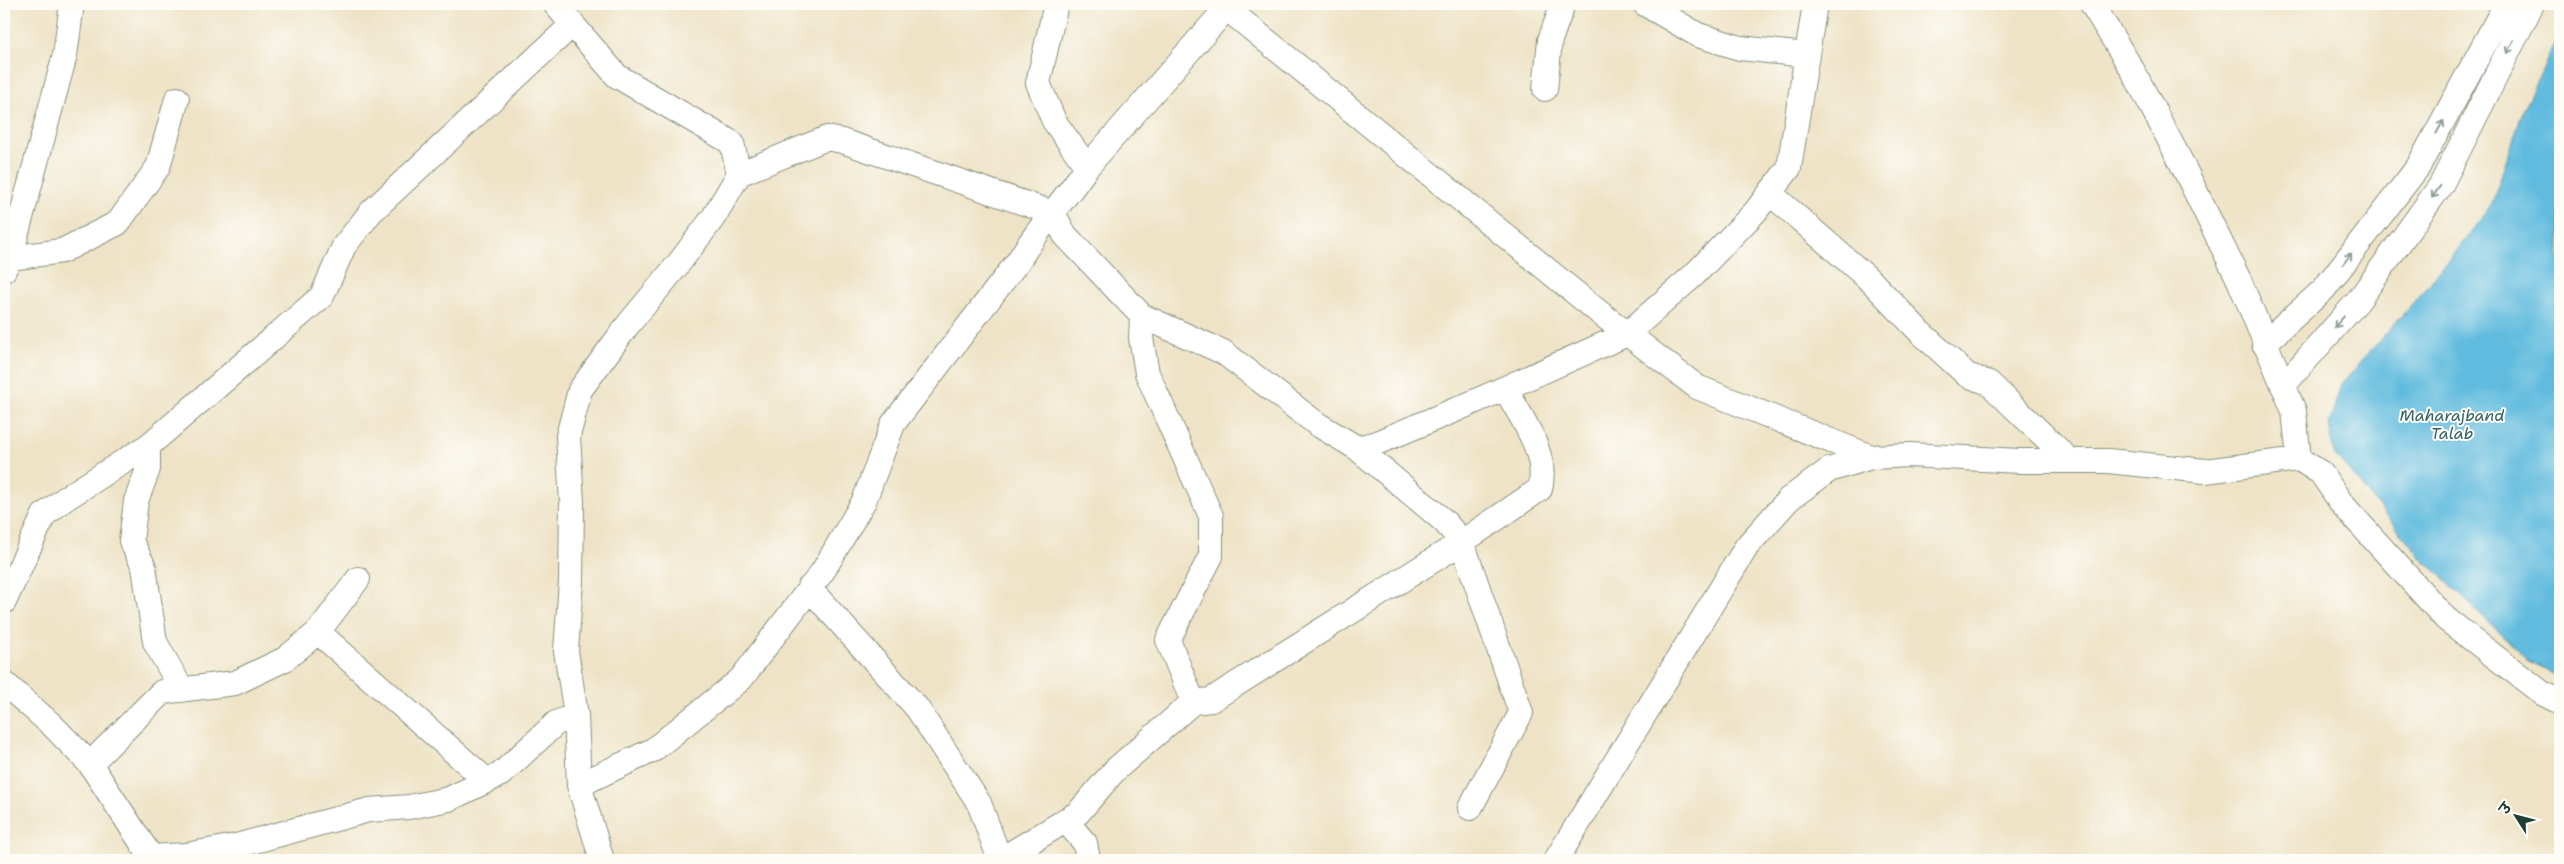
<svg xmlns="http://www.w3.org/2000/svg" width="2564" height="864" font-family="'Shantell Sans','Playpen Sans Deva',sans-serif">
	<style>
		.water { fill: #60bbde; stroke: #407c89 }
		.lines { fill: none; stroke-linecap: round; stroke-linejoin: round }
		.street-casing { stroke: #86907d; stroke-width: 26 }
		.street { stroke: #fff; stroke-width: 24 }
		.oneway { stroke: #8f9e9a }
		.labels { text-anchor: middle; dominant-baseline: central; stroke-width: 4; stroke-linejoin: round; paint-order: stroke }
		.water-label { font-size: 16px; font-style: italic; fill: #326367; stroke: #fdfcf7 }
	</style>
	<rect width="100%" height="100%" fill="#fdfcf7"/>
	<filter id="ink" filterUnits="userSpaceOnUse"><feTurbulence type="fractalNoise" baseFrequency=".02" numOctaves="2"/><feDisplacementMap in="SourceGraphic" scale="10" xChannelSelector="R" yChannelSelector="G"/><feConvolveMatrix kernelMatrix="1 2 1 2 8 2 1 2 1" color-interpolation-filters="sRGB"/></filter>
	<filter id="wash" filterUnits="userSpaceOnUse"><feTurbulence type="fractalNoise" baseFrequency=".0096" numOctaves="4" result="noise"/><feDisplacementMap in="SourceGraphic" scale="20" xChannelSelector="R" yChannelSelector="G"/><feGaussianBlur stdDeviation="1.12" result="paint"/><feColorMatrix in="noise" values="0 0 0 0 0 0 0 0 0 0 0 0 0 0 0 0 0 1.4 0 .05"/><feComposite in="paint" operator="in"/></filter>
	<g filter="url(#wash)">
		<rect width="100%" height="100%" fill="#eee3c6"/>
		<path class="water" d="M2560,33V678L2528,660L2422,558L2334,454L2329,425L2341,384L2427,287L2491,206L2524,108Z"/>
	</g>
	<g filter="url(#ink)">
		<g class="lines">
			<g class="street-casing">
				<path id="street" d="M555,4L617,76L732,143L739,174L713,218L679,263L627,326L580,390L568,436L572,503L571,581L566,651L576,715L579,785L602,860
					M1056,4L1038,83L1054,121L1087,167
					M1645,4L1698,35L1740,48L1806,55
					M2092,4L2133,71L2180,160L2239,280L2294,411L2299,459
					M1225,7L1600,313L1697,387L1871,457
					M1545,89L1550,40L1563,4
					M739,174L827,138L842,141L1053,213L1065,235L1142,316L1223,352L1317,424L1357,448L1374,444L1460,408L1627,334L1695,274L1755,212L1789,168L1815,4
					M1770,193L1872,282L1920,332L1967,375L1989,383L2070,461
					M10,258L62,251L118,223L158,167L177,99
					M4,270L10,258L65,55L72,4
					M1142,316L1141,338L1147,373L1211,516V556L1168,640L1193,702
					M2264,344L2324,289L2418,167L2506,4
					M2283,386L2358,301L2441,185L2532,4
					M148,446V469L136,501L131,541L144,567L155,642L182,690
					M1357,448L1444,521L1462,542L1521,713L1470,808
					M809,588L917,708L979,803L1000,860L1078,813L1115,770L1193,702L1211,700L1462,542L1540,489C1549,454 1521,418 1505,388
					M4,602L44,515L66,498L148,446L322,296L344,246L371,212L573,24
					M318,632L486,780
					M4,683L52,725L90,764L153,860
					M90,764L162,692L235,683L285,659L318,632L358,579
					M579,785L653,750L741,679L823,571L864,501L893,424L1019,260C1038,227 1066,199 1087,167L1217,19L1227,4
					M1065,820L1085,843L1088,860
					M146,860L151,857L186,855L236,846L369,810L409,807L449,799L501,774L556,723L576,715
					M1556,860L1747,546L1789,499L1829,470L1871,457L1910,455L2019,461H2108L2205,471L2299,459L2321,473L2342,504L2446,619L2542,693L2560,702"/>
			</g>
			<use href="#street" class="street"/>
		</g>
		<defs><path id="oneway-shaft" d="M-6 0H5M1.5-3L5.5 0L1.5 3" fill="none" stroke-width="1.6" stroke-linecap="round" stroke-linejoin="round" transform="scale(1.25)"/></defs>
		<g class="oneway">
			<use href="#oneway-shaft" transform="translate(2510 47) rotate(117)"/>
			<use href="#oneway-shaft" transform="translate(2440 127) rotate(-61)"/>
			<use href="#oneway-shaft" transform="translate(2436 192) rotate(125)"/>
			<use href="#oneway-shaft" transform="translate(2347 259) rotate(-53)"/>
			<use href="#oneway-shaft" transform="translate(2339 322) rotate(131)"/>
		</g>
	</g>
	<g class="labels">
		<g class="water-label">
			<text x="2452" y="415">Maharajband<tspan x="2452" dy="18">Talab</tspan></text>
		</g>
	</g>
	<rect width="2564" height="864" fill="none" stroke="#fdfcf7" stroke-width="20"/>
	<g transform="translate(2516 816) rotate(306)" stroke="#fdfcf7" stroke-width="4" paint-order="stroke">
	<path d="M0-4L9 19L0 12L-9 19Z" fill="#1f3d34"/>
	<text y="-8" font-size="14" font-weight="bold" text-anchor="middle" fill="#1f3d34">उ</text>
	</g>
</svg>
